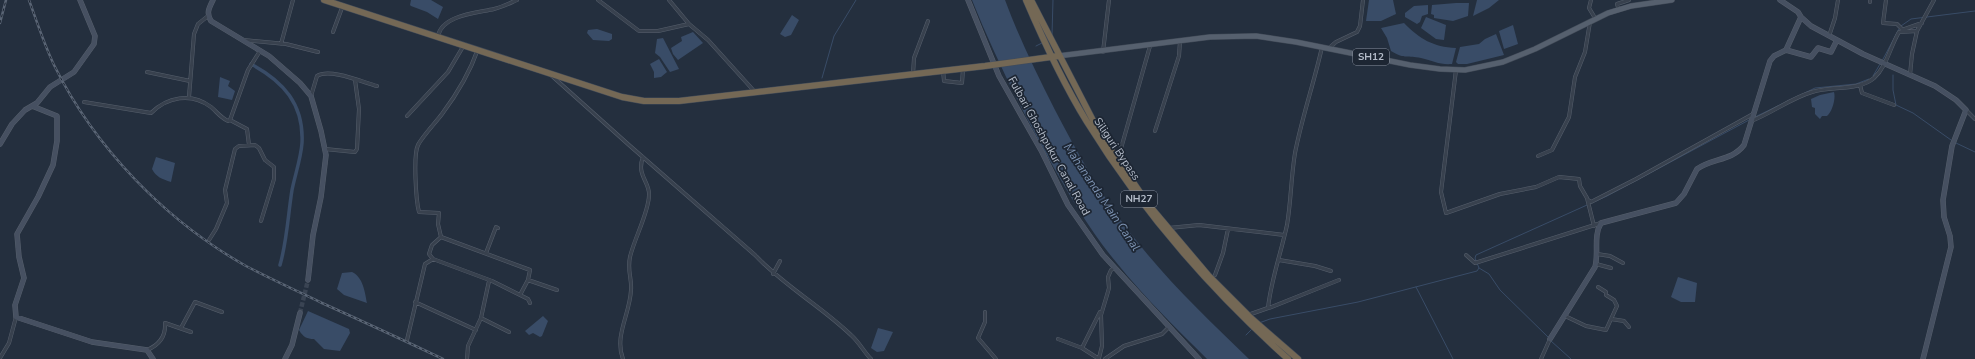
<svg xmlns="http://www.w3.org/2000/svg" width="1975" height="359" font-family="'Nunito Sans',sans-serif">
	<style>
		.water { fill: #394c67 }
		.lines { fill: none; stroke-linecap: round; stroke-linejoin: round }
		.stream { stroke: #394c67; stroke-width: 1 }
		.canal { stroke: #394c67; stroke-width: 3.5 }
		.secondary-tunnel { stroke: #3a4453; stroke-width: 4.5; stroke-dasharray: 4.5 2; stroke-linecap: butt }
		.street-casing { stroke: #565f6c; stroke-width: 4 }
		.secondary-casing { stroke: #565f6c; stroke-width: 5.5 }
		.primary-casing { stroke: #414a57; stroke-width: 6 }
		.highway-casing { stroke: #434c59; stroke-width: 7 }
		.street { stroke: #38414e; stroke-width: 3 }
		.secondary { stroke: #465061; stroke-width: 4.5 }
		.primary { stroke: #56606e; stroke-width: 5 }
		.highway { stroke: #746855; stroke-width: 6 }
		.rail-casing { stroke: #5a6575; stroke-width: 2.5 }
		.rail { stroke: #1d2633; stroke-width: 1; stroke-dasharray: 3; stroke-linecap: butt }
		.labels { text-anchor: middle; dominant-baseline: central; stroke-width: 3.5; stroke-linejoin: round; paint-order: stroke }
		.shield { fill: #1d2633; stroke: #878f9c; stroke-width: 1 }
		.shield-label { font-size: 10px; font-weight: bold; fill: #b4bcc9 }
		.street-label { font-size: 11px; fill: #b4bcc9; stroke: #1d2633 }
		.water-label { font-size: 12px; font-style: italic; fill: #7c92b1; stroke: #1d2633 }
	</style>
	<rect width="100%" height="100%" fill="#242f3e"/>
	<path class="water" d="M411,0H431L443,7L438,19L427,12L411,6L410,5Z
		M972,0H1005C1019,38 1037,74 1055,110C1077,152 1100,194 1129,231C1164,278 1207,318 1249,359H1207C1176,328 1144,297 1116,262C1090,231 1070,196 1050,161C1021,109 994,55 972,0Z
		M1369,0H1393L1396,14L1381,21H1366Z
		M1477,0H1499L1489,8L1473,16Z
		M1456,3H1469L1468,16L1453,21L1434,18V15L1431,14L1432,5Z
		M1428,5V14L1422,16L1420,22L1417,24L1405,17V13L1414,6Z
		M792,15L799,20L791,35L785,37L780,34Z
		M1426,17L1446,25L1444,40L1436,39L1421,28Z
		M1404,23C1420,39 1433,47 1456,48L1452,64C1440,65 1433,61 1421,58C1407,55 1406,60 1391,51L1387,38L1381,28Z
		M1513,25L1518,44L1504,49L1499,31Z
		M597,29L612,34V39L609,41L593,40L587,33L588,30Z
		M693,32L703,43L678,60L673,54L671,48L682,41L681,37Z
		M1496,34L1504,55L1467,64H1458L1456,62L1460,47L1479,44L1485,39Z
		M663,38L679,69L670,72L660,57L655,53L657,39Z
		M659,59L667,72L661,77L654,78V72L650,64Z
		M220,77L230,81L228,86L235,91L232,100L218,97Z
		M1834,92C1836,99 1832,112 1827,116H1822L1820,119L1815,114V108L1812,107L1811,99L1820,95Z
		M156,157L175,163L171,182C162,179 156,177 152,169Z
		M352,272C363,277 365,292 367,303L344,295L337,289L342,273Z
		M1678,277L1697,283L1695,302H1681L1671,297Z
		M308,311L349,329L350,333L340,351L324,349L314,339C307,339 303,337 299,330Z
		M543,316L548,321L542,336L540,337L533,333L529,335L525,331Z
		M878,328L893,332L884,351L877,352L871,348Z"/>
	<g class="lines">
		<path class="stream" d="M1901,26L1911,19L1975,11
			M1052,35L1053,0
			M1036,46L1042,43
			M1882,61L1899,29
			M1893,75V90L1896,105L1913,113L1951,140
			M1873,76L1880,64
			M822,78L834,36L856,0
			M1755,117L1815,88L1856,84L1869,79
			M1956,143L1975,152
			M1479,268L1489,274L1500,290L1549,338
			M1416,287L1453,359
			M1259,323L1270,319L1358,302L1477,271L1479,268L1475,258L1476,255L1607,196L1749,120
			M1246,335L1252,329
			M1551,341L1571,359"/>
		<path class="canal" d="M251,64C283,81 304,104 302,143C301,158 295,175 292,190C288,215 287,241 280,265"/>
		<path class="secondary-tunnel" d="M300,313L308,280"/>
		<g class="street-casing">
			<path id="street" d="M598,0L639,31H658L689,24
				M669,0L689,24L708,40L755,92
				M1591,0L1589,8L1595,18
				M1886,0L1883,23L1897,24L1902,29
				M1870,2V0
				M1619,10L1617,4L1629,0
				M1902,30L1922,23
				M333,32L343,5
				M438,36C442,15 477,13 494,9C502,7 510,3 517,0
				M1829,36L1835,18L1838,0
				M244,40L286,44L318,52
				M281,44L293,0
				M1328,49L1336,42L1357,32L1360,26L1363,0
				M1103,52L1109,0
				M943,70L944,81L962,83L963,69
				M1456,70L1441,192L1446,213L1500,194L1536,187L1559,177L1579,179L1580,186L1587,198L1594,226
				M147,72L190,81
				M913,74L914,58L928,21
				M1910,75L1912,54L1917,31L1934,0
				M552,76L629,145L755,255C784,286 821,306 851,335C859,342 864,352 871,359
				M1860,85L1862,93L1894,105
				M311,96L317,76C330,68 362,82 377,86
				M189,97L194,34L198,24L208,16
				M84,102L151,113C167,97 191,92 211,107C217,112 220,117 228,121L230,120L248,70L260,51
				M1966,110L1975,119
				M407,116L448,72L464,45
				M230,120L247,129L249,145
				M1751,121C1772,113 1791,98 1812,92C1831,86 1859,91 1874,78C1887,66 1890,47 1899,32L1917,31
				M1155,131L1179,56L1180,41
				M325,149L355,152L357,149L359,109L355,80
				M1538,156L1552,150L1569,117L1575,77L1585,52L1590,22
				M1118,159L1150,46
				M1588,200L1591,202L1636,179L1753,114
				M1169,228L1199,225L1284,235
				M441,237L530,270L528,280
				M209,240L216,229L227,203L225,190L235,149L239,146L255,145L259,148L265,160L274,167V179L261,221
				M486,253L496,227L498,228
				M1597,254L1610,256L1623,263
				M1466,255L1475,263L1601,223
				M433,259L492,281L520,295L528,280L557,290
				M1279,260L1315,266L1331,271
				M1596,264L1611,268
				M773,274L780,261
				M1215,275L1223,253L1228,229
				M520,295L528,299L530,303
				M415,302L476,330
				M1269,308L1339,280
				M985,312V322L978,338L996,359
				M1248,315L1268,308C1271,280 1281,253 1287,225C1291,202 1291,177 1295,153C1302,117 1314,83 1322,47
				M1565,316L1586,326L1606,330L1617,306L1614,300L1606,295V292L1598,287
				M481,318L509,332
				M1611,319L1624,321L1629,327
				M181,328L195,302L222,312
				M1058,339L1082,348L1099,359
				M407,340L425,264L433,259L429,254L432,245L441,237L438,224L439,213L419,212C416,201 413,155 418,145C422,137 436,122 442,114C457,94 470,72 478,49
				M1082,348L1100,312
				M147,350C159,345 166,337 165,323L191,332
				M0,358L9,343L16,317
				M1099,358L1102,346L1101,315L1107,295L1109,288L1108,277L1111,270L1115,268
				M467,359L468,346L481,318L489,281
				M623,359C614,336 630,314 631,290C632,278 627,271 630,257C634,239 649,212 649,195C650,182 636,175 643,157
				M1105,359L1124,346L1162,334L1169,327
				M1541,359L1550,339"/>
		</g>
		<g class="secondary-casing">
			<path id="secondary" d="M213,0C209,8 206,13 211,21L269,56L300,83L311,96L321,131L326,155L321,197L313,235L308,280
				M968,0L999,76L1042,152L1068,205L1103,255L1199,359
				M1780,0L1798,12L1801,17L1811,26L1863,54L1935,86L1956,100L1966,110L1952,146L1943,200L1944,217L1950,236L1951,247L1923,359
				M1786,50L1811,57L1818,48L1831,52L1837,40
				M32,106L57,116V141L53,165L38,197L17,234L19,257L24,278L15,305L16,317L92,342L147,350L153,359
				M0,144L12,124L25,110L37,103L50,87L74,72L94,44L95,36L80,0
				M1550,339L1595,267C1599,253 1593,236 1601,223L1676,203L1684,194L1697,169C1712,158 1732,161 1744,145L1770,61L1774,56L1786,50L1801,17
				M285,359L292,345L300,313"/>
		</g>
		<g class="primary-casing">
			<path id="primary" d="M1058,56L1210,37L1256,36L1296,42L1410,65L1440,69L1465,70L1503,62L1535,49L1608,13L1631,6L1672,0"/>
		</g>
		<g class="highway-casing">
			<path id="highway" d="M324,0L622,97L644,101H679L985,66L1058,56
				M1026,0C1044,42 1063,83 1087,122C1142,211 1210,289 1288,359
				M1031,0L1100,134L1148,204L1208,275L1252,319L1298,359"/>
		</g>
		<use href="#street" class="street"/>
		<use href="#secondary" class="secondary"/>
		<use href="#primary" class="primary"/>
		<use href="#highway" class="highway"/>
		<g class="rail-casing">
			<path id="rail" d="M29,0C37,22 44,44 54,65C95,148 166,221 246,266C271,279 297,291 322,303C362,321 403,340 443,359
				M0,23L6,0"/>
		</g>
		<use href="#rail" class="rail"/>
	</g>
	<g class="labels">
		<g class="shield">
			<rect x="1353" y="49" width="36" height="16" rx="3"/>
			<rect x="1121" y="191" width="36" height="16" rx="3"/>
		</g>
		<g class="shield-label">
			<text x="1371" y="57">SH12</text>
			<text x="1139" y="199">NH27</text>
		</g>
		<g class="street-label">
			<text transform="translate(1049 146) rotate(61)">Fulbari Ghoshpukur Canal Road</text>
			<text transform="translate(1117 149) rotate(56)">Siliguri Bypass</text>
		</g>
		<g class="water-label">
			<text transform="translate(1102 197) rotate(56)">Mahananda Main Canal</text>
		</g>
	</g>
</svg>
